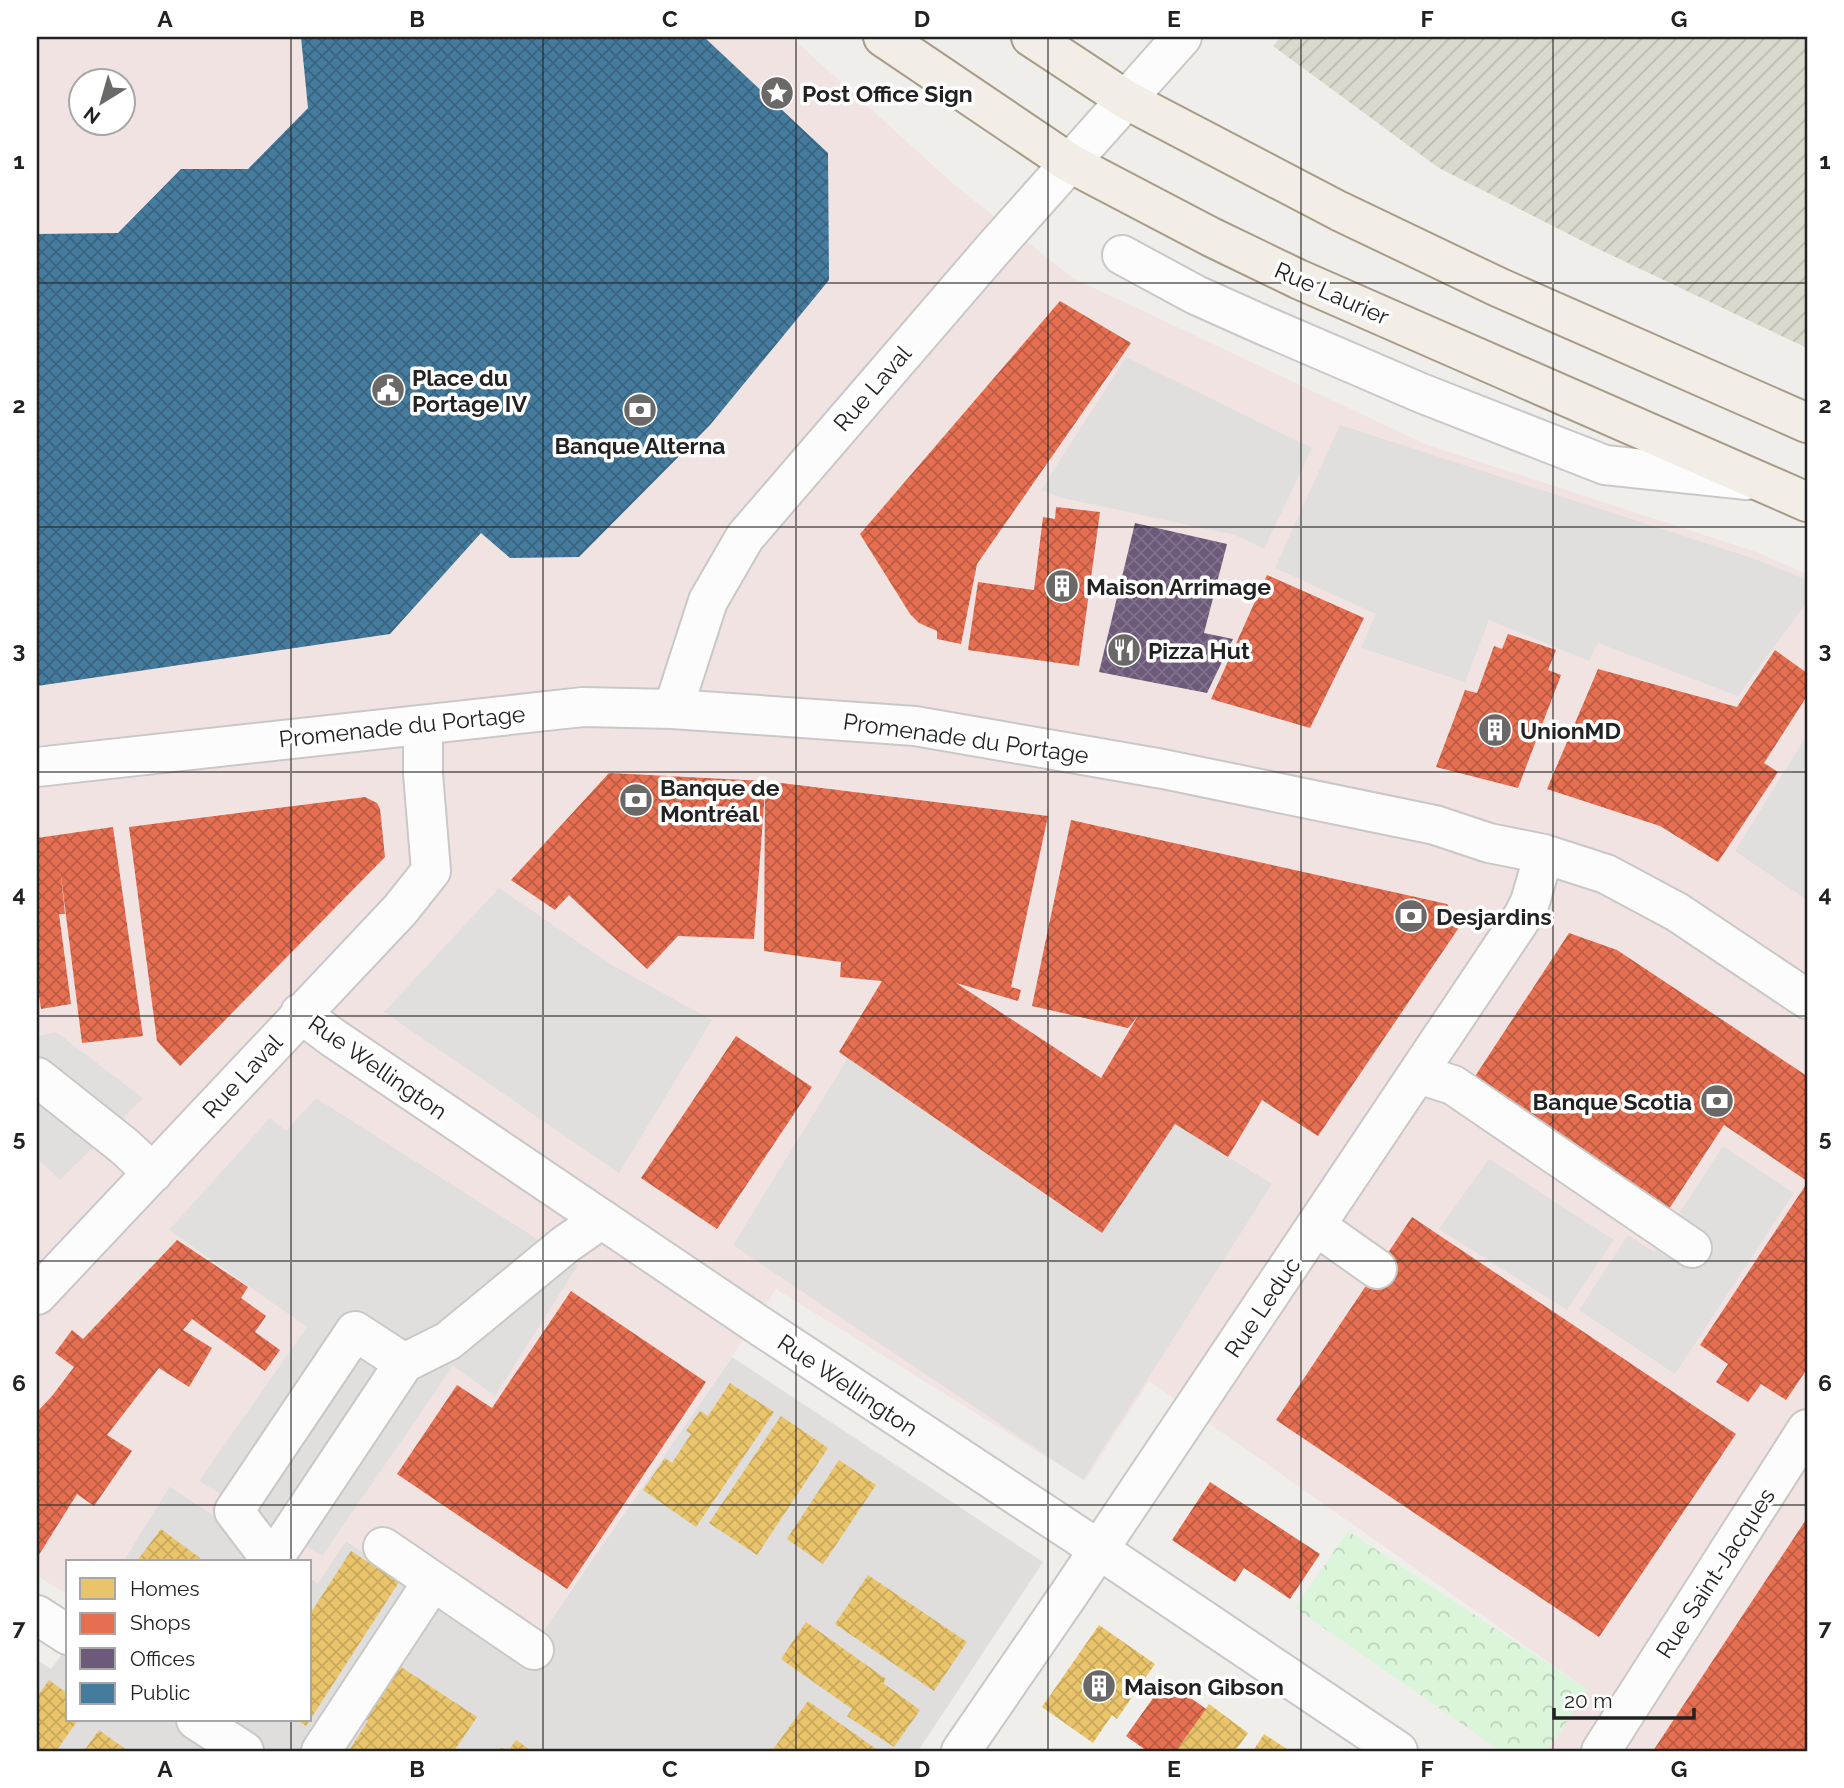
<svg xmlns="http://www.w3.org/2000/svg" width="1844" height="1788" font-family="Raleway,sans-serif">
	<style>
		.residential { fill: #dfdedc }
		.commercial { fill: #f1e3e1; fill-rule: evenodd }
		.construction { fill: url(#construction-furrows) }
		.park { fill: url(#park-crowns) }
		.parking { fill: #e0dfde }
		.homes { fill: url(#homes-cross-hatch) }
		.shops { fill: url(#shops-cross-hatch) }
		.offices { fill: url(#offices-cross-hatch) }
		.public { fill: url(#public-cross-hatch) }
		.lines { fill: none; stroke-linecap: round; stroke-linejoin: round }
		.minor-casing { stroke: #c9c8c7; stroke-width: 42 }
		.major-casing { stroke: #a79c86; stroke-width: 42 }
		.minor { stroke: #fdfcfc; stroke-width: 38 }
		.major { stroke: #f3ede7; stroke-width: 38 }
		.grid { fill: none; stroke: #222; stroke-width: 2; stroke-opacity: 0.55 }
		.labels { text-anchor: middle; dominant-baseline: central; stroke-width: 7; stroke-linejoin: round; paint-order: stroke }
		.poi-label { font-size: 23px; font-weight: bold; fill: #222; stroke: #fff; text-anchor: start }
		.street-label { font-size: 23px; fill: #222; stroke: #fff }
		.neatline { fill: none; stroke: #222; stroke-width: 2.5 }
		.grid-label { font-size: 23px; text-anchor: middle; font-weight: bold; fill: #222 }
	</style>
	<defs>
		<pattern id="construction-furrows" width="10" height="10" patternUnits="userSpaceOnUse" patternTransform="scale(1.75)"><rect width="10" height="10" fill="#d9d9cd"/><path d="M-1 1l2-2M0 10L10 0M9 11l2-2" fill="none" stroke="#babab0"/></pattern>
		<pattern id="park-crowns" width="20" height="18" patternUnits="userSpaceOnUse" patternTransform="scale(1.75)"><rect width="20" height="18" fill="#daf5da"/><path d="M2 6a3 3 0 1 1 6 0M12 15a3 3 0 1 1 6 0" fill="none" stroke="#bbd2bb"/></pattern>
		<pattern id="homes-cross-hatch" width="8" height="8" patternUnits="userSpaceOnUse" patternTransform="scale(1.75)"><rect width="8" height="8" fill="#e9c46a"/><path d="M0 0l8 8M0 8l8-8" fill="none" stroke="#c8a85c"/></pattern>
		<pattern id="shops-cross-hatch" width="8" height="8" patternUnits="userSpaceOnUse" patternTransform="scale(1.75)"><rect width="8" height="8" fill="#e76f51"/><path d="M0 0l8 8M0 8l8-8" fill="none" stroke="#bb5b43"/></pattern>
		<pattern id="offices-cross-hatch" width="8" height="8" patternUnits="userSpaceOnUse" patternTransform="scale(1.75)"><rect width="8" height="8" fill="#6d597a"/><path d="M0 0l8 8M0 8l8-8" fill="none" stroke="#81728b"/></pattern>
		<pattern id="public-cross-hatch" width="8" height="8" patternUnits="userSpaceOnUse" patternTransform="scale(1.75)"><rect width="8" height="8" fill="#457b9d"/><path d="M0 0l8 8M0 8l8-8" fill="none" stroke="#396480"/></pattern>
	</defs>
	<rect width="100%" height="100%" fill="#f0eeeb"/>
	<path class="residential" d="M732,1357L1043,1562L918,1751H37V1660L51,1669L68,1646V1720H310V1578L318,1583L346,1541L524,1659Z
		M169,1486L285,1562H123Z"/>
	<path class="commercial" d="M37,37H791L957,187L1073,278L1425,444L1756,552L1807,574V1751H1547L1588,1690L1149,1381L1085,1481L776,1289L732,1357L524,1659L346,1541L318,1584L310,1578V1562H285L170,1486L123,1562H68V1595L37,1576ZM80,80H122V122H80Z"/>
	<path class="construction" d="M1281,37H1807V348L1590,245L1439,168L1273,46Z"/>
	<path class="park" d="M1348,1531L1588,1690L1547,1751H1501L1295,1608Z"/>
	<path class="parking" d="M1126,357L1312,448L1264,549L1235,535L1063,498L1041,490Z
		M1340,425L1755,559L1807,580V602L1738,696L1598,643L1589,661L1489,620L1465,682L1361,648L1376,614L1275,568Z
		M1807,735V900L1735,851Z
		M499,888L612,965L712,1020L619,1173L384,1012Z
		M56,1032L143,1098L60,1180L37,1158V1036Z
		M848,1058L1101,1233L1175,1124L1272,1184L1083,1480L733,1245Z
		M316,1098L578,1265L495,1396L453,1366L322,1556L199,1481L307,1327L169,1230L270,1118L286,1131Z
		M1723,1146L1794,1193L1675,1374L1579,1310L1628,1235L1654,1252Z
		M1489,1159L1614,1240L1567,1310L1439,1229Z"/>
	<path class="homes" d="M730,1383L774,1412L696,1527L643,1490L665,1458L672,1463L691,1434L686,1431L700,1411L708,1416Z
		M781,1416L828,1448L757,1555L709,1523Z
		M839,1460L876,1485L823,1564L787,1539Z
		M161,1529L200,1558L197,1562H136Z
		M351,1551L399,1582L306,1726L297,1720H310V1614Z
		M868,1575L967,1642L934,1691L835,1624Z
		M806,1622L886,1679L883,1683L920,1710L894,1747L847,1716L852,1709L781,1659Z
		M1099,1625L1155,1664L1117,1719L1112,1715L1093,1743L1042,1707Z
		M395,1663L477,1717L454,1751H354L350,1749L368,1721L361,1715Z
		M49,1680L68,1694L64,1703L68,1706V1720H78L56,1751H37V1697Z
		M808,1701L879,1751H772Z
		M1209,1704L1248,1733L1235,1751H1176Z
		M99,1730L128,1751H84Z
		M1264,1734L1290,1751H1253Z
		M516,1740L532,1751H498L501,1748L509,1750Z"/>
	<path class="shops" d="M1060,301L1131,343L977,564L961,644L937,639V631L919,623L910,614L860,534Z
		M1056,507L1100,512L1079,666L968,650L978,582L1034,590L1043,517L1055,519Z
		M1267,575L1364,618L1310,728L1211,699Z
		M1508,634L1556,650L1548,670L1561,675L1518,788L1436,767L1465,690L1477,693L1494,646L1502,649Z
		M1775,650L1807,673V696L1764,763L1778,772L1718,862L1660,826L1547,789L1598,669L1737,707Z
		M609,773L765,781L1048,816L1011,987L1021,990L1018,1001L956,983L1101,1078L1138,1016L1128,1028L1032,1006L1071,820L1447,904L1460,926L1318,1136L1262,1100L1228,1157L1175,1124L1102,1233L839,1052L882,981L840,977L841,962L764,951L765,791L754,939L678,936L647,969L569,895L555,910L511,880Z
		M365,797L377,803L380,809L385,857L180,1066L157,1041L129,827Z
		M113,827L143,1036L82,1043L60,868L65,914H59L71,1004L41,1009L37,981V838Z
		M1569,933L1617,950L1807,1076V1181L1724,1125L1667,1212L1470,1084Z
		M736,1036L812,1087L717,1229L641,1178Z
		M1807,1183V1369L1786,1400L1761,1384L1748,1402L1716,1382L1728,1364L1700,1345Z
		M1412,1217L1736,1434L1599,1637L1276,1420Z
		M177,1240L248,1287L241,1298L266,1316L255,1332L280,1350L265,1371L192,1319L183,1330L212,1348L189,1387L159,1368L107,1435L132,1451L94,1506L77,1494L37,1558V1412L52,1396L74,1367L55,1353L72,1330L83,1339Z
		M571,1291L706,1382L567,1589L397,1474L457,1385L492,1408Z
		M1210,1482L1320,1554L1290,1599L1244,1568L1235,1582L1172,1540Z
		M1807,1518V1751H1653Z
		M1166,1680L1206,1709L1176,1751H1147L1126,1736Z"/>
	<path class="offices" d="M1135,523L1227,544L1204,633L1233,639L1207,693L1099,672Z"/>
	<path class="public" d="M301,37H704L828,153L829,280L710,425L579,557L510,558L481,533L390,634L37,686V234L118,233L181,169H248L308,108Z"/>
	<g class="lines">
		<g class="minor-casing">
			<path id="minor" d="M1122,255L1196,295L1263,325L1421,393L1605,465L1747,480
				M673,709L708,601L745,537L994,248L1182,37
				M37,767L583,707L673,709L915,726L1163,769L1435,825L1489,843L1544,854L1606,874L1677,912L1807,999
				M300,1013L332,1037L760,1326L1098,1549L1398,1751
				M1418,1074L1453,1085L1692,1248
				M37,1077L124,1146L153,1173
				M1316,1226L1377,1269
				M37,1295L400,910L431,871L423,774V725
				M404,1363L272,1561L234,1511L355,1331L404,1363L448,1341L566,1244L602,1219
				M383,1547L534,1650
				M37,1615L68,1635
				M196,1720L244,1751
				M321,1751L433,1581
				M961,1751L1069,1594L1523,916L1530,902L1544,854
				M1601,1751L1807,1429"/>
		</g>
		<g class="major-casing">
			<path id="major" d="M883,37L1068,162L1211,237L1298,279L1807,502
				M1031,37L1125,99L1339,211L1498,287L1807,423"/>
		</g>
		<use href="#minor" class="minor"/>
		<use href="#major" class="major"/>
	</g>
	<path class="grid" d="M291,37V1562M543,37V1751M796,37V1751M1048,37V1751M1301,37V1751M1553,37V1751M37,283H1807M37,527H1807M37,772H1807M37,1016H1807M37,1261H1807M37,1505H1807M291,1720V1751"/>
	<defs>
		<g id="sight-disc" transform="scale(1.75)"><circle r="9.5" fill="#6a6968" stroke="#fff"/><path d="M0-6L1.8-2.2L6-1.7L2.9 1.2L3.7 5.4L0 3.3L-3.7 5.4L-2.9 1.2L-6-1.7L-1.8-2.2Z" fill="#fff"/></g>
		<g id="civic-disc" transform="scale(1.75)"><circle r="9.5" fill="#6a6968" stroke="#fff"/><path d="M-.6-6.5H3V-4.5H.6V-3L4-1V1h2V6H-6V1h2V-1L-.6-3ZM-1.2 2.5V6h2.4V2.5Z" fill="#fff"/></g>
		<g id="bank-disc" transform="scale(1.75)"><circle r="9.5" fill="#6a6968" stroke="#fff"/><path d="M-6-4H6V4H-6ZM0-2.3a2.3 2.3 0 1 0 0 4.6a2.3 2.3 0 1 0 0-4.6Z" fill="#fff"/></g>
		<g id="building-disc" transform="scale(1.75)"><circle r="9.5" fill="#6a6968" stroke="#fff"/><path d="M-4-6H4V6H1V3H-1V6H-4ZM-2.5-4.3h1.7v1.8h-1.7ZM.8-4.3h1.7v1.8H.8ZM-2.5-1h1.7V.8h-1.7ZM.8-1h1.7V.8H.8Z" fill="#fff"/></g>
		<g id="restaurant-disc" transform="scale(1.75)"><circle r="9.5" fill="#6a6968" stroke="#fff"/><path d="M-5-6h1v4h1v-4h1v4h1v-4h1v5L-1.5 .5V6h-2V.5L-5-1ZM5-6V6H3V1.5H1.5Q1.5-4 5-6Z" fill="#fff"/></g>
	</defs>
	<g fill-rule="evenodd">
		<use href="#sight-disc" x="777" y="93"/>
		<use href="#civic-disc" x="388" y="390"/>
		<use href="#bank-disc" x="640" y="410"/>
		<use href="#building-disc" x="1062" y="586"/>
		<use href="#restaurant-disc" x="1124" y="650"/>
		<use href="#building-disc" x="1495" y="730"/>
		<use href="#bank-disc" x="636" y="800"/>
		<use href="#bank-disc" x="1411" y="916"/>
		<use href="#bank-disc" x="1717" y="1101"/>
		<use href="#building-disc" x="1099" y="1686"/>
	</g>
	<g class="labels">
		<g class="poi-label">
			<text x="802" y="93">Post Office Sign</text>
			<text x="412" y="377">Place du<tspan x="412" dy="26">Portage IV</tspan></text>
			<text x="640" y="445" text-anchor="middle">Banque Alterna</text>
			<text x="1086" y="586">Maison Arrimage</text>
			<text x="1148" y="650">Pizza Hut</text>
			<text x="1520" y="730">UnionMD</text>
			<text x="660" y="787">Banque de<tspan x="660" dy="26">Montréal</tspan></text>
			<text x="1436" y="916">Desjardins</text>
			<text x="1692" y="1101" text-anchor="end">Banque Scotia</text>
			<text x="1124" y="1686">Maison Gibson</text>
		</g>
		<g class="street-label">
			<text transform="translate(1332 293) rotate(24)">Rue Laurier</text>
			<text transform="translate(872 388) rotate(-49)">Rue Laval</text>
			<text transform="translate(402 726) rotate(-6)">Promenade du Portage</text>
			<text transform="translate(966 738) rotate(8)">Promenade du Portage</text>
			<text transform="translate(378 1067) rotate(35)">Rue Wellington</text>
			<text transform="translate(242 1076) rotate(-47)">Rue Laval</text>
			<text transform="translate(1262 1307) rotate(-56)">Rue Leduc</text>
			<text transform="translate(848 1385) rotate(34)">Rue Wellington</text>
			<text transform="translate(1715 1573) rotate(-57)">Rue Saint-Jacques</text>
		</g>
	</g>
	<rect width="1844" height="1788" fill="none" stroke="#ffffff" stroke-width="77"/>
	<rect x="66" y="1560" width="245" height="161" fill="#ffffff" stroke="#a7a7a7" stroke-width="2"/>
	<rect x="80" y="1578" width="35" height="21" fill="#e9c46a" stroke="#a7a7a7" stroke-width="2"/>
	<text x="130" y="1596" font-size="21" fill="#222222">Homes</text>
	<rect x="80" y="1613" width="35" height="21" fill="#e76f51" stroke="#a7a7a7" stroke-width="2"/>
	<text x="130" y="1630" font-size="21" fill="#222222">Shops</text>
	<rect x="80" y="1648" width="35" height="21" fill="#6d597a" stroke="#a7a7a7" stroke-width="2"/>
	<text x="130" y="1666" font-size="21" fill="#222222">Offices</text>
	<rect x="80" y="1683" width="35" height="21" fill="#457b9d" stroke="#a7a7a7" stroke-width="2"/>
	<text x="130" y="1700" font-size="21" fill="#222222">Public</text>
	<g transform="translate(102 102) rotate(217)"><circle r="33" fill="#ffffff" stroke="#a7a7a7" stroke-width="2"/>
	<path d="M0-5L12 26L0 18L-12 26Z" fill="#6a6968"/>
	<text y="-10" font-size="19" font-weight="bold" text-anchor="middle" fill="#222222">N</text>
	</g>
	<path d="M1554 1708v10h140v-10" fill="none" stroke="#222222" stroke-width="3.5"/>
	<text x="1564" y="1708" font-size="21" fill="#222222" stroke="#ffffff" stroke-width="5" paint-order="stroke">20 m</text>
	<rect x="38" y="38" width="1768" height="1712" class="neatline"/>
	<g class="grid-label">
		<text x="165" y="27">A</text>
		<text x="417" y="27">B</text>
		<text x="670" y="27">C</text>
		<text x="922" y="27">D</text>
		<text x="1174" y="27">E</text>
		<text x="1427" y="27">F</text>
		<text x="1679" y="27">G</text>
		<text x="19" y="169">1</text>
		<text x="1825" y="169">1</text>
		<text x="19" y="413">2</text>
		<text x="1825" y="413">2</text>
		<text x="19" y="658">3</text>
		<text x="1825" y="658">3</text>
		<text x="19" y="902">4</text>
		<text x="1825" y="902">4</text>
		<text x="19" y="1146">5</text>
		<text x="1825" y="1146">5</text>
		<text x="19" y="1391">6</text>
		<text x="1825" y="1391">6</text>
		<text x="19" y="1635">7</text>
		<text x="1825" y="1635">7</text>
		<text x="165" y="1777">A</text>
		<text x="417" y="1777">B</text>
		<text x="670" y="1777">C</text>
		<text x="922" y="1777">D</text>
		<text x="1174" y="1777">E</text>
		<text x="1427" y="1777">F</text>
		<text x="1679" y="1777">G</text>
	</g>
</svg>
